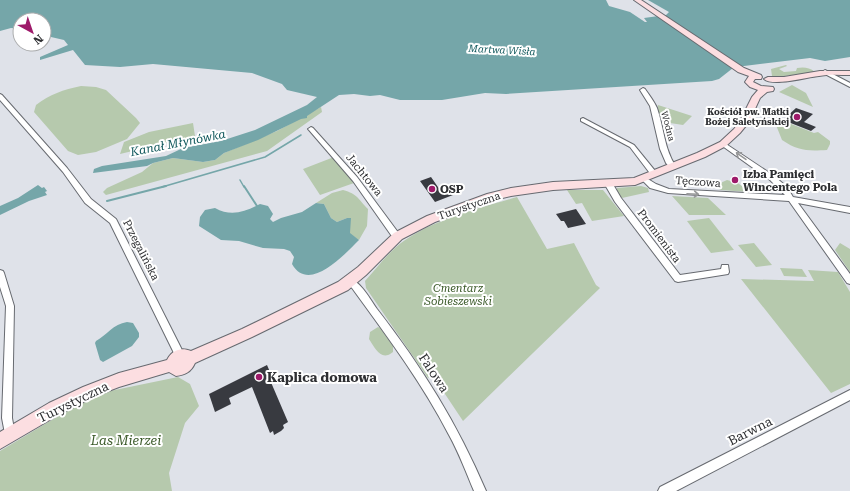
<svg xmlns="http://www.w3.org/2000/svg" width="850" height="491" font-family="'Roboto Serif',serif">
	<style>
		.green { fill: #b6c9ad }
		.water { fill: #75a6a9 }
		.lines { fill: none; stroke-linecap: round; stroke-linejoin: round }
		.stream-far1 { stroke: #75a6a9; stroke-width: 1.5 }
		.stream { stroke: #75a6a9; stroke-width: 2 }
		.building { fill: #383a40 }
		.street-casing { stroke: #676a70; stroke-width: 2 }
		.secondary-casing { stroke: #676a70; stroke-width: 2 }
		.street { fill: #fff; fill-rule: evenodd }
		.secondary { fill: #fcdee1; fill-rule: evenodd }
		.oneway { stroke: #969798 }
		.poi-dot { fill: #9e1a6a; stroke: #fff; stroke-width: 1.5 }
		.labels { text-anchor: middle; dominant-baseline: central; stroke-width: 4; stroke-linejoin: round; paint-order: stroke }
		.far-poi-label { font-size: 9px; font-weight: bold; fill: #2e2f32; stroke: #fff; text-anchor: end }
		.far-street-label { font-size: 9px; fill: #2e2f32; stroke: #fff }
		.far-water-label { font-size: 10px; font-style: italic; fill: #0f575b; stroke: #fff }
		.poi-label { font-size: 11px; font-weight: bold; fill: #2e2f32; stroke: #fff; text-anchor: start }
		.street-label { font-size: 11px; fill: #2e2f32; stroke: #fff }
		.park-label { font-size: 11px; font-style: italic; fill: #3a5928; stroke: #fff }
		.water-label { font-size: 12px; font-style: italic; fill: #0f575b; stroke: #fff }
		.near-street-label { font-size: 13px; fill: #2e2f32; stroke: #fff }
		.near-poi-label { font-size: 13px; font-weight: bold; fill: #2e2f32; stroke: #fff; text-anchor: start }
		.near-park-label { font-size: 13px; font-style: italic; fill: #3a5928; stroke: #fff }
	</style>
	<rect width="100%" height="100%" fill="#dfe2e9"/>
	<path class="green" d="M786,65L787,66L779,69L784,72L796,71L797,68C803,67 809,67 815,72L777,77L772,76L771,69Z
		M792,85L806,93L813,107L779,92Z
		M81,86L96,87L106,90L136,118L140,123L127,139L96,152L78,155L68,151L34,112L36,105C50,94 63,90 81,86Z
		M658,105L692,116L683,125L670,123L665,117H658L657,110Z
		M321,107L322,112L267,151L106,195L103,192L107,188L142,172L153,163L173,158L203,162L215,160L224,153L277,131Z
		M774,120H781L814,133L818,132L830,141V144L827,150C807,151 798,151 782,140Z
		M193,123L195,136L120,154L124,142L149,132Z
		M334,157L354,183L320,195L303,169Z
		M727,180L738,183L749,192L720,190L716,185Z
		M641,186L648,188L649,192L622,198L617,192V188Z
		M343,190C358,194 358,199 368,209L367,226L359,240L350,234V225L347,218L337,222L331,218L324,204L316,203L332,193Z
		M567,190H603L624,216L592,221L582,203L576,204Z
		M672,196L708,198L726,215H689Z
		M517,197L547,249L574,243L596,285L600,288L463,421L433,376L428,378L366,288L365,281C375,270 384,258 395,248C426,221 477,209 517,197Z
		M709,218L734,250L711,253L687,221Z
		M754,243L772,265L756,267L738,245Z
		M840,243L850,249V272L835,250Z
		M780,268L802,269L807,277L784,276Z
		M808,270L838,272L850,292V384L831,393L741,279L814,281Z
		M378,327L380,328L393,346V352C381,362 375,348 369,339L370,332Z
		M178,377L190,384L199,406L185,423L169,473L172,491H0V451L85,400L105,392Z"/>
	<path class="water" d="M0,0H606L609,6L630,12L645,22H647L644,18L666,15L669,12L648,0H850V57L825,61L810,58L744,66L733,68L719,79L712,81L506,94L485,93L442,100H400L380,95L370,96L354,94L339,95L307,116V118L301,119L258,140L224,153L215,160L203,162L173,158L153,163L147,166L93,173L94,169L102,166L166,156L183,148L221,141L255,130L307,105L317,97L287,90L282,84L252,73L153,64L120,67L85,65L73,50L40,60V57L68,45L64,40L51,37L47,31H44V20H20V29L11,28L0,31Z
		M38,185L42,188L44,187L47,191L45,192L47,195L29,201L0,215V206L18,198Z
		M316,203L324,204L331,218L337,222L347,218H351L350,233L359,240C345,254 309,294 292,264L294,257L290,251L284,249L263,248L239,241L221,240L199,226L200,217L205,210L215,208C231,217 245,212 260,204L268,206L273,214L270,219L273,222L281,218L302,212Z
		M127,322L133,323L139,333V337L132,346L103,362L100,360L95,343L96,341C107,335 113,324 127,322Z"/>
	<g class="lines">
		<path class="stream-far1" d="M240,180L244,187
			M162,187L265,157L301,135"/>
		<path class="stream" d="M244,186L257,206
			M107,201L166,186"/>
	</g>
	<path class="building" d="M796,108L813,114L804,122L816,127L811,131L783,120Z
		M431,177L440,190L447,187L453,195L435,202L420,181Z
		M576,209L586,224L568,228L564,221H561L556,214Z
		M267,365L270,372L267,373L288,422L283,425L284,428L281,431L274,435L273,431L270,433L252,387L229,398L231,404L215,412L209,394Z"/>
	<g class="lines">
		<g class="street-casing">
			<path id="street" d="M825,70L850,83V87L823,73L822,72Z
				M643,88L645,89C649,95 654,101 657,108C664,128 664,149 676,167L675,169H671L666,163L660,149L650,106L640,90Z
				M0,94L2,95L67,168L91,199L116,219L181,348L184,356L182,359L179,360L176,359L173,351L110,223L85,203L63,172L0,100Z
				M583,118L634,145L656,172L657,174L656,176H652L630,147L581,121V119Z
				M311,127L313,128L357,177L397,231L402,236L401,238H395L391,235L353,181L309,130L308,129Z
				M723,142L774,176L787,187L793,197L850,207V213L798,203L850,274V284L847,283L789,201L668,193L650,188L640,178L643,176L656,184L669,189L785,195L770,180L721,145V143Z
				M605,181H611L621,198L680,275L721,269L722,265H728L729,272L728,274L678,282L675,281L615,202L604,183Z
				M0,270L3,271L4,273L14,306L12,418L15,435L14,439L10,440L6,439L2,418L6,306L0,287Z
				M349,278C361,282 370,299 377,309C422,367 457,423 486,491H474C466,472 459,453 449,435C422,383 387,336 352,288L345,281L346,279Z
				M850,390V400L676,491H658L660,487Z"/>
		</g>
		<g class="secondary-casing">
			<path id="secondary" d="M634,0H641L744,68L761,75L762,77L761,79H755L753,82L761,86L773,87L774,89L773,91L767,92L760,98L749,122L740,133L726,146L705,157L635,185L553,190L511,196L494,200L435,222L402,239L366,275L348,290L252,337L195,363C191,372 185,375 176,376L169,372L119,387L93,397L60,414L0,449V432L49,403L83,387L119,373L167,360C172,350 181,347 191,351L242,329L338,282L358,267L394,233L427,216L487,194L511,188L553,182L634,178L697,153L720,142L734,129L740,121L752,97L758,90L750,87L745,82L749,76L738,72Z
				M820,71H850V75C840,75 829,74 819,76C807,77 773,87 764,79L768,77H784Z"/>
		</g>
		<use href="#street" class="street"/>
		<use href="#secondary" class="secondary"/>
	</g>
	<defs><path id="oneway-shaft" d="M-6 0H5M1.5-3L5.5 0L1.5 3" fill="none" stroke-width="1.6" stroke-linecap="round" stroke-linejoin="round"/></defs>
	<g class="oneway">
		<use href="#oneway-shaft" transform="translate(741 156) rotate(-145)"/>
		<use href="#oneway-shaft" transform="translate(693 194) rotate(3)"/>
	</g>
	<g class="poi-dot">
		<circle cx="797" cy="117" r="4"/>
		<circle cx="735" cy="180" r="4"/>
		<circle cx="432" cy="189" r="4"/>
		<circle cx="259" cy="377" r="4"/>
	</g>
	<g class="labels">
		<g class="far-poi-label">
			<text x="789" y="112">Kościół pw. Matki<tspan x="789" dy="10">Bożej Saletyńskiej</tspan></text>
		</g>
		<g class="far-street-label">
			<text transform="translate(668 126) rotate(75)">Wodna</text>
		</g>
		<g class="far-water-label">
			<text transform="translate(502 50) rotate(3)">Martwa Wisła</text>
		</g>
		<g class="poi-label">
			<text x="743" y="174">Izba Pamięci<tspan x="743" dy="13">Wincentego Pola</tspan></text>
			<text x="440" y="189">OSP</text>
		</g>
		<g class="street-label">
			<text transform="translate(364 175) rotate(51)">Jachtowa</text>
			<text transform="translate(698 182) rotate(4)">Tęczowa</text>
			<text transform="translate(469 206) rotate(-19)">Turystyczna</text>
			<text transform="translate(659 236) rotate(53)">Promienista</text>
			<text transform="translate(141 250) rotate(63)">Przegalińska</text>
		</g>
		<g class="park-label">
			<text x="458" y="288">Cmentarz<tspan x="458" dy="13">Sobieszewski</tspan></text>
		</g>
		<g class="water-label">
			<text transform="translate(178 143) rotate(-11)">Kanał Młynówka</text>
		</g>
		<g class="near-street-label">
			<text transform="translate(434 373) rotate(57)">Falowa</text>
			<text transform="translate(73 402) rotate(-26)">Turystyczna</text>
			<text transform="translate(750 431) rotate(-27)">Barwna</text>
		</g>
		<g class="near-poi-label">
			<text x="267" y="377">Kaplica domowa</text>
		</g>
		<g class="near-park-label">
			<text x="126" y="440">Las Mierzei</text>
		</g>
	</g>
	<g transform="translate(32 32) rotate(140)"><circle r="19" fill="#ffffff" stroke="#abacad"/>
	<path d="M0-3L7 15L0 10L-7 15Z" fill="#9e1a6a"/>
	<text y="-6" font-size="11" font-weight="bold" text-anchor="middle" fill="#2e2f32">N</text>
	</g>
</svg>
